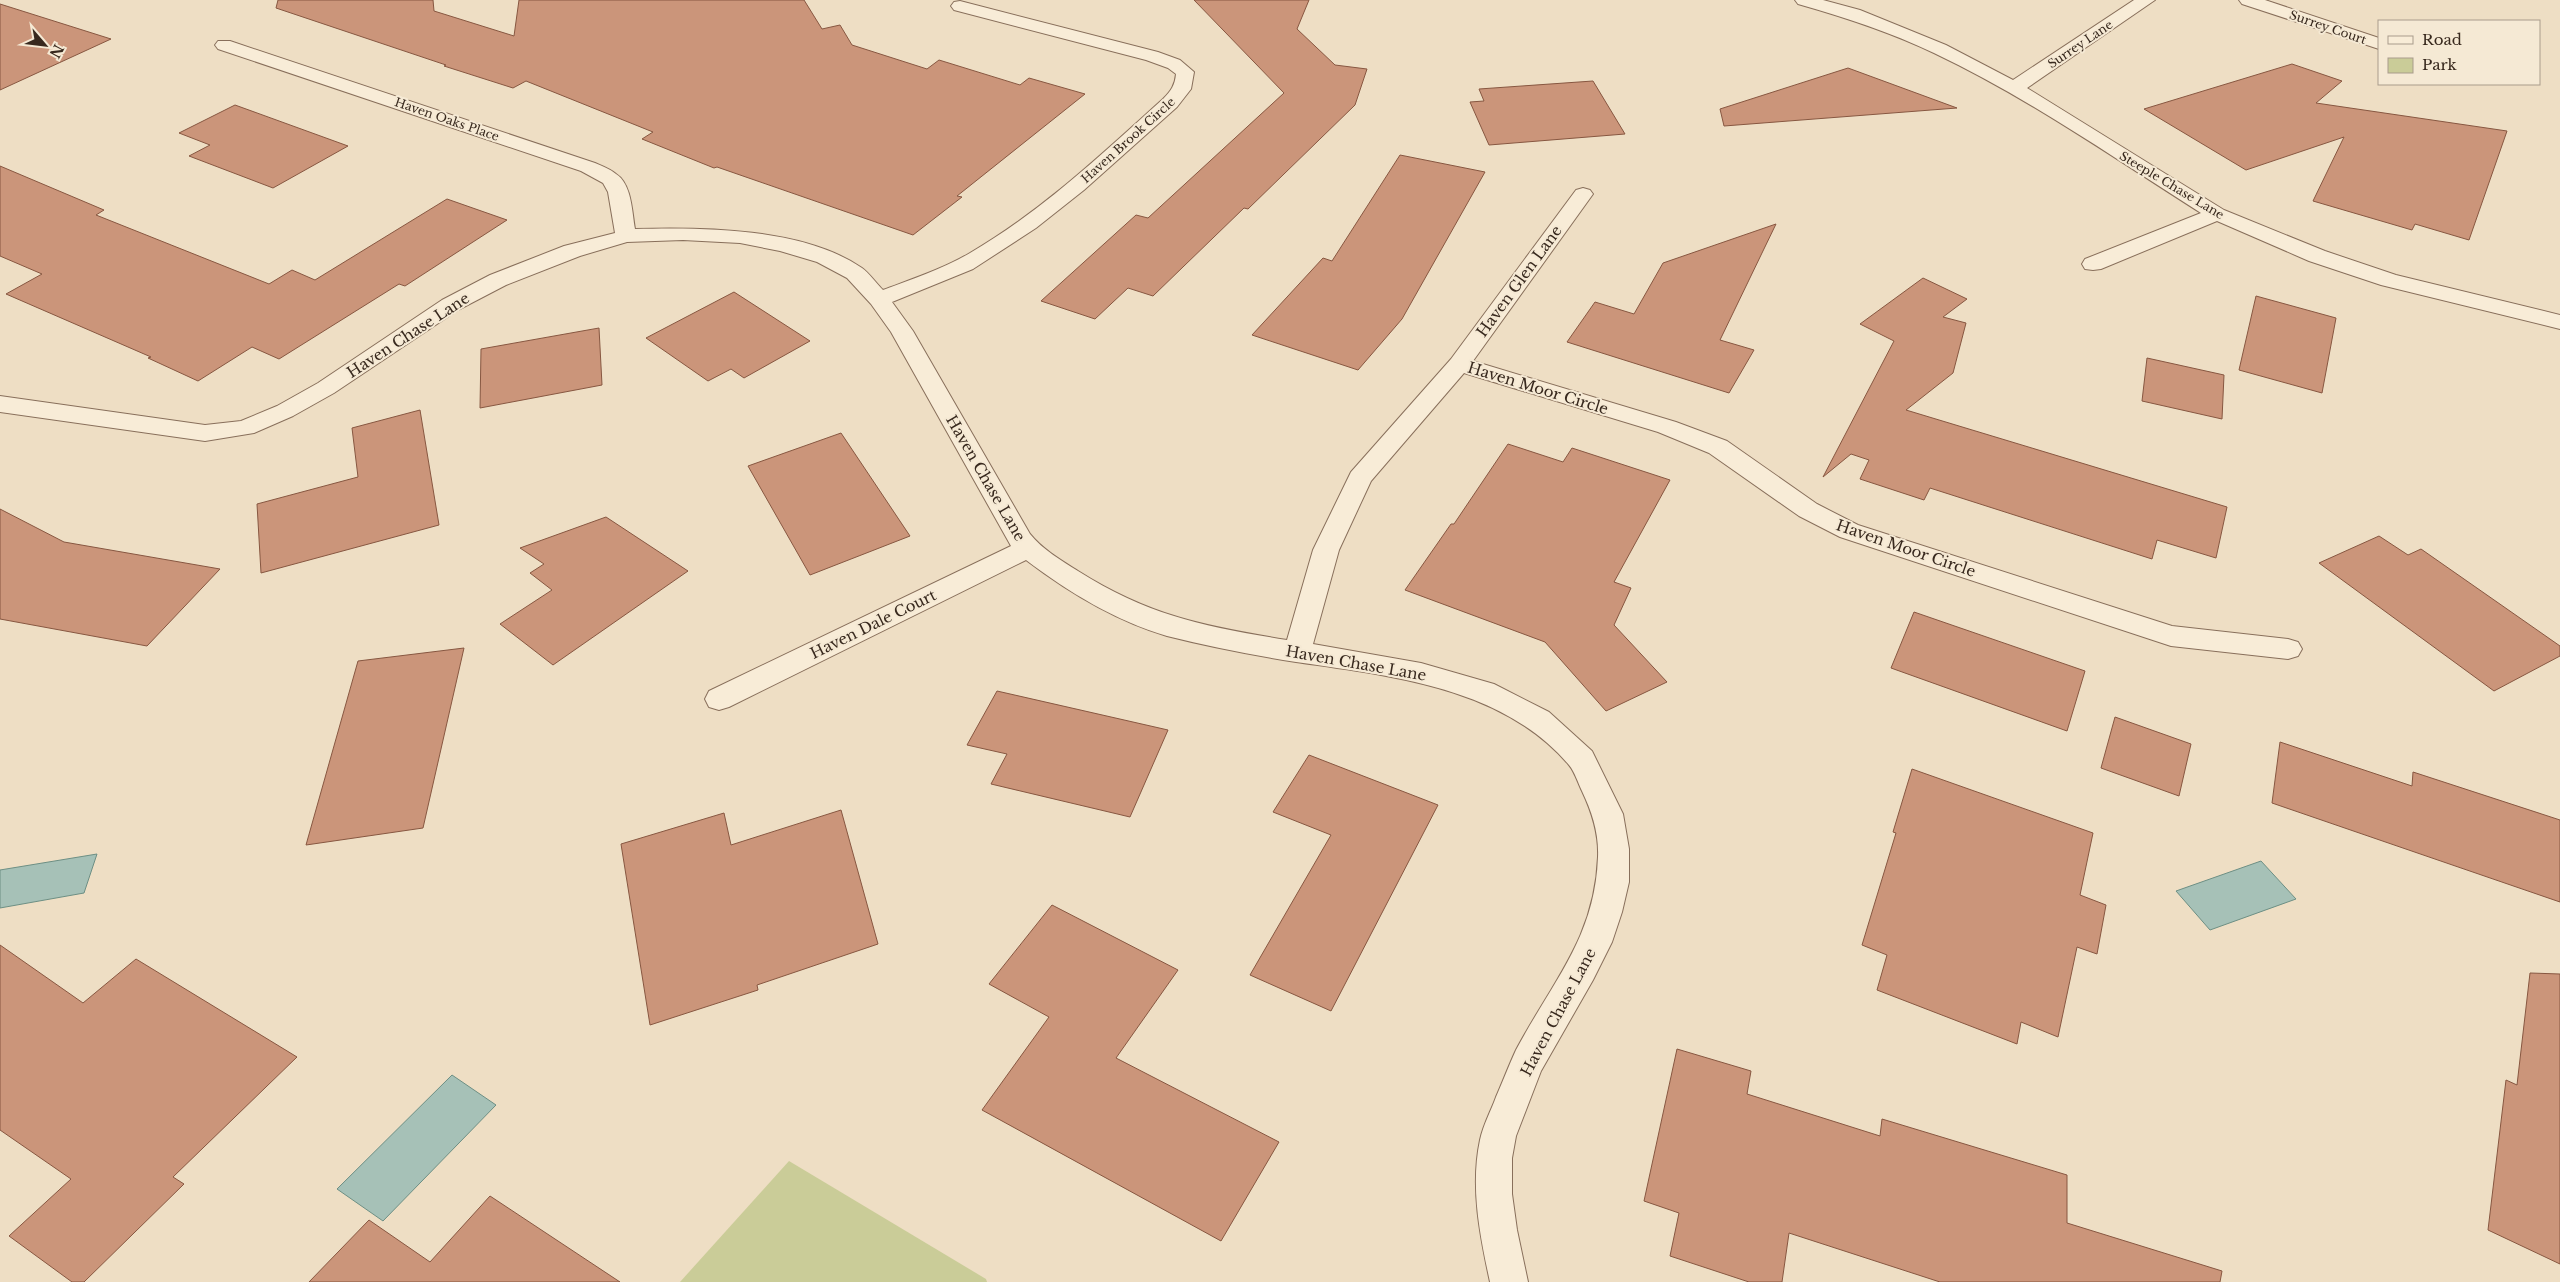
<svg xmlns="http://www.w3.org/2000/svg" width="2560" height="1282" font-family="'Libre Baskerville',serif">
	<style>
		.green { fill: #cacc98 }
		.water { fill: #a6c1b7; stroke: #6d8f84 }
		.building { fill: #cb957a; stroke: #875741 }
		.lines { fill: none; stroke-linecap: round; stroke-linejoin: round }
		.minor-casing { stroke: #886f5b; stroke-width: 2 }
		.minor { fill: #f8ecd7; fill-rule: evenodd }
		.labels { text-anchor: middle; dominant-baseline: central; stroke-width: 4; stroke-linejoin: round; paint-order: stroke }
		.far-street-label { font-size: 12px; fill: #38291e; stroke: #f5e9d4 }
		.street-label { font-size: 15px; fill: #38291e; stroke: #f5e9d4 }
	</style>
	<rect width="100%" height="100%" fill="#eedec4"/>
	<path class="green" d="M789,1161L986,1279L987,1282H680Z"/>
	<path class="water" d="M97,854L84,893L0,908V870Z
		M2261,861L2296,899L2210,930L2176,891Z
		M452,1075L496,1105L383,1221L337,1189Z"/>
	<path class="building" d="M278,0H433L434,11L514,36L519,0H804L822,29L840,25L852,45L927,69L939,60L1020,85L1029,78L1085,94L957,196L962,197L913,235L717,167L714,168L642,139L653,132L526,81L513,88L444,66L446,65L276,8Z
		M1194,0H1309L1297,29L1335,65L1367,69L1355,105L1248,209L1244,208L1153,296L1128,288L1095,319L1041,301L1136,215L1148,218L1284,93Z
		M0,4L111,39L0,90Z
		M2292,64L2342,81L2316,103L2507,131L2469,240L2415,224L2412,230L2313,201L2344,137L2246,170L2144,109Z
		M1848,68L1957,108L1724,126L1720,109Z
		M1593,81L1625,134L1489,145L1470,102L1484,101L1479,89Z
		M235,105L348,146L273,188L189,156L210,145L179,133Z
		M1400,155L1485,172L1402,319L1358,370L1252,335L1323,258L1332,261Z
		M0,166L104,210L96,215L269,284L292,270L315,280L447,199L507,220L405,286L399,284L279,359L252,347L198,381L148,358L151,357L6,294L42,274L0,256Z
		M1776,224L1720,340L1754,350L1729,393L1567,342L1595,302L1634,314L1663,263Z
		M1923,278L1967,299L1943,317L1966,323L1953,373L1906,410L2227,507L2216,558L2157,540L2152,559L1930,488L1924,500L1860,479L1869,460L1851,454L1823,477L1894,341L1860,324Z
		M734,292L810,341L744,378L731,369L708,381L646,338Z
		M2256,296L2336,318L2322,393L2239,370Z
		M599,328L602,385L480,408L481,349Z
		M2147,358L2224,375L2222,419L2142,401Z
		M420,410L439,525L261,573L257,504L358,477L352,428Z
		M841,433L910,536L810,575L748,466Z
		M1508,444L1563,462L1572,448L1670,480L1614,582L1631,588L1614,625L1667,682L1606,711L1545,642L1405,590L1451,524H1454Z
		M0,509L64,542L220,569L147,646L0,619Z
		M606,517L688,571L553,665L500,624L552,590L530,573L544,564L520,548Z
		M2379,536L2408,555L2421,549L2560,646V656L2494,691L2319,563Z
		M1914,612L2085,671L2067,731L1891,668Z
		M464,648L423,828L306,845L358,661Z
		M997,691L1168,730L1130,817L991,784L1007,754L967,745Z
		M2115,717L2191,744L2179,796L2101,768Z
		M2280,742L2412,786L2413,772L2560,820V902L2272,803Z
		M1309,755L1438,805L1331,1011L1250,975L1331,835L1273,812Z
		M1912,769L2093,833L2080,895L2106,905L2097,954L2077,947L2058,1037L2021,1022L2017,1044L1877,990L1887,955L1862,945L1896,833L1893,832Z
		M841,810L878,944L757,985L758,990L650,1025L621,844L724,813L731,845Z
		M1052,905L1178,970L1116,1058L1279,1142L1221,1241L982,1110L1049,1017L989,984Z
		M0,945L83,1003L136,959L297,1057L173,1177L184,1184L84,1282H72L9,1236L71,1179L0,1130Z
		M2530,973L2560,974V1264L2488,1230L2506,1080L2517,1085Z
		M1677,1049L1751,1071L1747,1094L1880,1136L1882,1119L2067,1175V1223L2222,1271L2220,1282H1940L1789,1233L1782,1282H1749L1670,1256L1679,1213L1644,1201Z
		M490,1196L620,1282H309L369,1220L430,1262Z"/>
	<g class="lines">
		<g class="minor-casing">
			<path id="minor" d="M1795,0H1823L1860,10L1946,45L2013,80L2134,0H2155L2027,88L2224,210L2325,251L2396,275L2560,315V329L2381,285L2309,261L2217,221L2101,269L2093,270L2085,269L2082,264L2085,259L2201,213C2114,158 2027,97 1934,53C1890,32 1844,17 1798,4Z
				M2239,0H2265L2379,38V49L2242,4Z
				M960,1L1158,52L1180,60L1194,72L1191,89L1177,107L1084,190L1036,228L973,269L892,302L913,331L1030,534C1043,550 1062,561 1078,571C1149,616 1206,627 1287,640L1313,550L1351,472L1451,359L1576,190L1583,188L1590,190L1593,194L1473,361L1676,422L1727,441L1817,504L1858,525L2172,626L2288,639L2298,642L2302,649L2298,656L2288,659L2171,646L1840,537L1799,516L1709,453L1658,432L1464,373L1371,481L1339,550L1313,644L1421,663L1494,684L1549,712L1592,751L1623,814L1629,849V882L1622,912L1612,942L1593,980L1541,1071L1516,1136L1512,1158V1194L1517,1230L1528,1282H1490C1480,1236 1470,1187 1480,1140C1483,1125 1491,1111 1496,1097C1503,1081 1509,1065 1516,1050C1552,982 1595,938 1598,857C1599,833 1592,812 1582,791C1578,783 1575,772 1569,765C1503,687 1391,676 1296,662C1253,655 1210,647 1167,636C1116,621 1068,592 1026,560L729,707L719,710L709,707L705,699L709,691L1011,546L891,332L871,304L847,278L817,262L780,251L740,243L683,240L627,242L580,256L506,285L458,310L334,393L293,416L254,433L205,441L0,412V396L205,425L241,421L277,406L318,383L442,300L490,275L564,246L615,233L608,192L603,183L581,171L218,49L215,45L218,41H230L595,163C602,166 610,169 616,174C632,184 632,213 635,229C703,227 804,228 862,268C869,273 876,283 883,290C912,279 943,269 970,253C1042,211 1102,154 1163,99C1171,91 1175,85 1176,74L1168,68L1146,60L954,10L951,6L954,2Z"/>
		</g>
		<use href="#minor" class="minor"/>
	</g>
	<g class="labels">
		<g class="far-street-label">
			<text transform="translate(2328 27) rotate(19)">Surrey Court</text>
			<text transform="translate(2080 44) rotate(-34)">Surrey Lane</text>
			<text transform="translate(447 119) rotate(19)">Haven Oaks Place</text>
			<text transform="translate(1128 140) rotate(-42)">Haven Brook Circle</text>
			<text transform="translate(2172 185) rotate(31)">Steeple Chase Lane</text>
		</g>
		<g class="street-label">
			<text transform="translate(1519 281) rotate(-54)">Haven Glen Lane</text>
			<text transform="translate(408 335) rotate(-33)">Haven Chase Lane</text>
			<text transform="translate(1538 388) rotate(17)">Haven Moor Circle</text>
			<text transform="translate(986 478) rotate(60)">Haven Chase Lane</text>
			<text transform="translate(1906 548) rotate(19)">Haven Moor Circle</text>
			<text transform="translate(873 624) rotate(-26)">Haven Dale Court</text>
			<text transform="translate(1356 663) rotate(10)">Haven Chase Lane</text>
			<text transform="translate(1558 1012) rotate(-62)">Haven Chase Lane</text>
		</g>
	</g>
	<rect x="2378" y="20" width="162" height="65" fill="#f5e9d4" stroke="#a99c8b"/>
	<rect x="2388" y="36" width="25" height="8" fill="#f8ecd7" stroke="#a99c8b"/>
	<text x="2422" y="45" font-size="15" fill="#38291e">Road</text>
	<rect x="2388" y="58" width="25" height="15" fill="#cacc98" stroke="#a99c8b"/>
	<text x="2422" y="70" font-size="15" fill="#38291e">Park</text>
	<g transform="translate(45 45) rotate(118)" stroke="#f5e9d4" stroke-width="4" paint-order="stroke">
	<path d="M0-4L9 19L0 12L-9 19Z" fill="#38291e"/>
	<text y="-8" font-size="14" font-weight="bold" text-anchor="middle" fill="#38291e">N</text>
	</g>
</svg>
